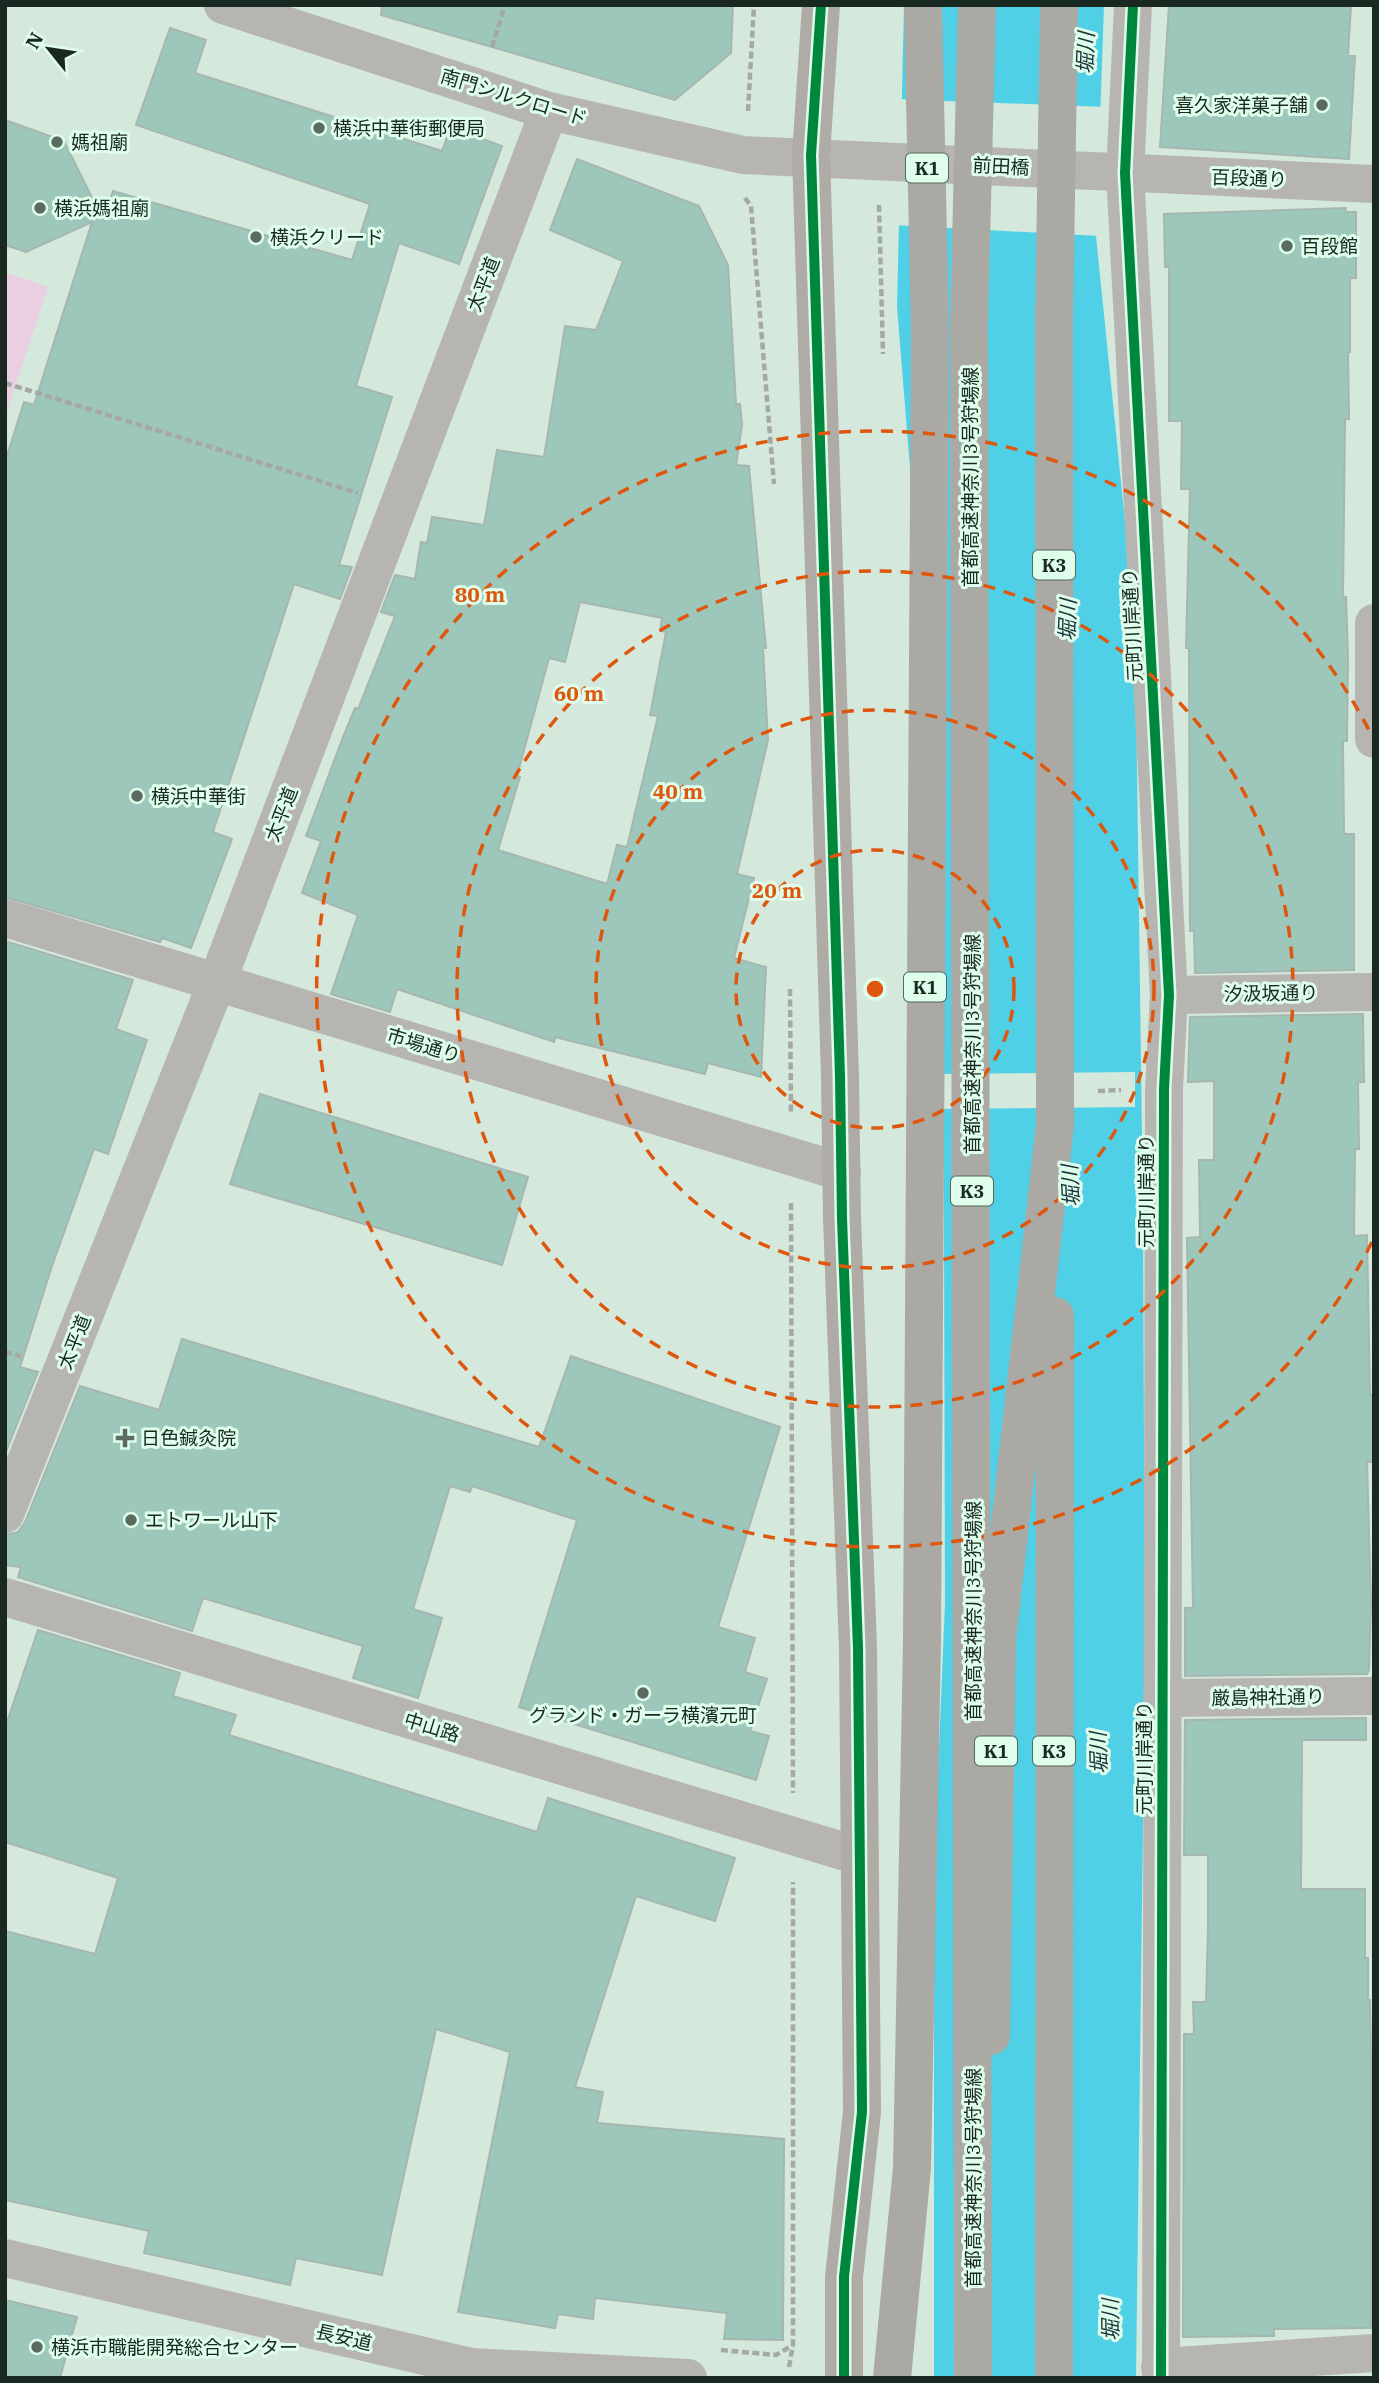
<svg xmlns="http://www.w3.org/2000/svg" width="1379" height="2383" font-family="'IBM Plex Serif','Noto Sans JP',serif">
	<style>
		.green { fill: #eacfe2 }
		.water { fill: #50d0e7 }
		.pier { fill: #d4e9dc }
		.building { fill: #9ec7bc; stroke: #a5b7af; stroke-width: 2; fill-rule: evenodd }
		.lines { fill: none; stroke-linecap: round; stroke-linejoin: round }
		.path { stroke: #a5a8a3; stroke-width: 4.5; stroke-dasharray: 7 3.5; stroke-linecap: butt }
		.street { stroke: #b7b5b2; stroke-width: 38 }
		.secondary { stroke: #afaba6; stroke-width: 38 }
		.highway { stroke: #aaa9a4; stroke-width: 38 }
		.highway-bridge { stroke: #aaa9a4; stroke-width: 38 }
		.cycleway-casing { stroke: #defdea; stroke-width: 15 }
		.cycleway { stroke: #00873e; stroke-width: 10 }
		.ring { fill: none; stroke: #de570d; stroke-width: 3.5; stroke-dasharray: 12 9 }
		.poi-dot { fill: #5a6c62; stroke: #defdea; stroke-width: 2.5 }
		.labels { text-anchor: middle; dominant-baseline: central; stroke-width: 6; stroke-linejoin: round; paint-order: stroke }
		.shield { fill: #defdea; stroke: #54685d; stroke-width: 2 }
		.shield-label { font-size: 18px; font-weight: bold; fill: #192820 }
		.street-label { font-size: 19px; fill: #192820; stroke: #defdea }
		.poi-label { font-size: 19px; fill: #192820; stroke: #defdea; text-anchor: start }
		.water-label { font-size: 21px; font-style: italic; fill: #1d353d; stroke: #defdea }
		.centre { fill: #de570d; stroke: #defdea; stroke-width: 3.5 }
		.ring-label { font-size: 21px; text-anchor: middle; font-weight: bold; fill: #de570d; stroke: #defdea; stroke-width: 6; stroke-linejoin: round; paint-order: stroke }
	</style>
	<rect width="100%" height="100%" fill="#d4e9dc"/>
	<path class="green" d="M5,272L48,287L5,418Z"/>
	<path class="water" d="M904,5H1104L1096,236L1135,620L1143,1211L1145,1670L1136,2378H934V1872L945,1602L943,877L897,307Z"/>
	<path class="pier" d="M896,99L1104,107L1099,236L894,225Z
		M1135,1072V1107L940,1109V1074Z"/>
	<path class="building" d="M382,5H733L731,53L675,100L381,15Z
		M1169,5H1351L1348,56H1355L1349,159L1160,147Z
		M170,28L206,40L195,73L442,151L451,127L502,146L459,264L399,243L356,386L392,397L339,565L352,567L340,599L294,584L213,832L232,839L191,948L162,938L160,942L5,897V462L24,402L34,405L92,222L26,252L5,245V120L64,141L103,220L113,191L352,260L370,204L136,125Z
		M577,159L699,206L728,265L736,404H740L742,425L736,465L749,466L766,648H763L768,740L737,874L754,878L734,958L766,967L761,1077L708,1063L705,1074L555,1037L554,1042L397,989L390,1012L331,994L358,915L302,893L321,841L306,836L343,737L355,708L358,709L395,616L381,612L395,575L415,579L421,542L427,543L432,517L484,525L497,450L544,457L565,326L596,330L623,261L550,230ZM580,602L662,618L660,631L666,632L650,715L658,716L627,847L617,845L607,884L498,850L520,777L517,776L549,658L565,662Z
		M1346,208L1345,212H1356V278H1350V352H1348L1349,419H1345L1343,597H1346L1348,657L1347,741H1343L1344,834H1354V970L1195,973L1194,931H1190L1189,648H1186L1190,489H1181L1182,421H1169V267H1165L1164,214Z
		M5,941L133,980L116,1029L147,1040L108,1154L94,1149L52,1266L20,1367L38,1372L5,1454Z
		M1363,1014L1364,1082H1358L1359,1149H1355L1354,1236L1367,1235L1370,1395H1374V1462H1367L1371,1604L1369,1670L1367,1674L1185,1676V1608H1193L1187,1238L1200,1237L1199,1160H1214V1081L1188,1082L1190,1017Z
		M260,1094L528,1177L502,1265L230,1184Z
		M182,1339L539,1447L571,1356L780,1427L718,1627L755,1638L745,1672L767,1679L750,1731L769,1736L756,1780L519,1707L577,1520L472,1486L470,1492L450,1486L413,1609L442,1618L418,1698L353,1678L363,1646L203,1598L192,1631L18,1577L21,1567L5,1565V1535L18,1532L25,1522L80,1386L159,1410Z
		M38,1630L180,1673L173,1696L236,1715L229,1735L537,1832L548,1798L735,1858L715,1921L636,1896L575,2087L603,2092L597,2123L784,2139L783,2340L724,2339L727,2313L595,2298L593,2319L558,2314L555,2328L458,2312L510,2052L436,2029L382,2275L296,2258L290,2285L144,2253L149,2231L5,2200V1931L95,1954L118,1878L5,1842V1728Z
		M1366,1718V1740H1302L1301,1889H1365V1958H1368V2000H1370L1371,2063V2328L1274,2329V2336L1183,2337L1184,2034H1194L1193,2002H1206L1208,1926V1855H1184L1185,1720Z
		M5,2300L77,2317L60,2378H5Z"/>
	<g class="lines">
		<path class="path" d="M492,47L505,5
			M748,111L754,5
			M745,198L751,206L774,484
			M879,205L883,354
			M5,383L358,493
			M790,989L791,1113
			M1098,1091L1121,1090
			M791,1203L793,1793
			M5,1352L21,1356
			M721,2350L776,2355L793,2345
			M789,2367L793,2345V1882"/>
		<path class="street" d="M223,5L549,111L743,155L1374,184
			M1133,5L1125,173L1169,995L1164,1089L1161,2378
			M1374,623V739
			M5,918L842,1172
			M1169,995L1374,992
			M5,1514L217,982L549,111
			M5,1597L859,1856
			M1162,1698L1374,1696
			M5,2258L471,2367L688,2378
			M1160,2367L1374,2353"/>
		<path class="secondary" d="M821,5L811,155L840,1076L842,1218L858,1648L862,2112L844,2277V2378"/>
		<path class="highway" d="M991,2036L997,1640L1055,1125
			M892,2378L912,2168L922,1642
			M1054,2378L1055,1316"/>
		<path class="highway-bridge" d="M1055,1125L1054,324L1059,5
			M922,1642L930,331L923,5
			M973,2378L969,322L977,5"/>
		<g class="cycleway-casing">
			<path id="cycleway" d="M821,5L811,155L840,1076L842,1218L858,1648L862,2112L844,2277V2378
				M1133,5L1125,173L1169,995L1164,1089L1161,2378"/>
		</g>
		<use href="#cycleway" class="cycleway"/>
	</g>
	<g class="ring">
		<circle cx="875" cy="989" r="139"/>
		<circle cx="875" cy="989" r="279"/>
		<circle cx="875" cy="989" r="418"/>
		<path d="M1372 1242A558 558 0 1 1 1372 736"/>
	</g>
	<g class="poi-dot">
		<circle cx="1322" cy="105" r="7"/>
		<circle cx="319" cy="128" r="7"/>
		<circle cx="57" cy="142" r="7"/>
		<circle cx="40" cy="208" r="7"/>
		<circle cx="256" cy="237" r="7"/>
		<circle cx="1287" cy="246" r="7"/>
		<circle cx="137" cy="796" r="7"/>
		<path d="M121.5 1427.5h7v7h7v7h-7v7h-7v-7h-7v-7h7z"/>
		<circle cx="131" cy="1520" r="7"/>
		<circle cx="643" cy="1693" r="7"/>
		<circle cx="37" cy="2347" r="7"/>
	</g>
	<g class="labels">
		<g class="shield">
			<rect x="906" y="153.5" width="42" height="29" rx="5"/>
			<rect x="1033" y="550.5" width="42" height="29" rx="5"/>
			<rect x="904" y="972.5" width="42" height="29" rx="5"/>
			<rect x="951" y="1176.5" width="42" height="29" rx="5"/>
			<rect x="975" y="1736.5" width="42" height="29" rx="5"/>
			<rect x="1033" y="1736.5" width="42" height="29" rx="5"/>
		</g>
		<g class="shield-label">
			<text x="927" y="168">K1</text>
			<text x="1054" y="565">K3</text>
			<text x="925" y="987">K1</text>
			<text x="972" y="1191">K3</text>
			<text x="996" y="1751">K1</text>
			<text x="1054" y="1751">K3</text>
		</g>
		<g class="street-label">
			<text transform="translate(514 97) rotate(17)">南門シルクロード</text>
			<text transform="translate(1001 166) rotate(3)">前田橋</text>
			<text transform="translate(1249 178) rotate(2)">百段通り</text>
			<text transform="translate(483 284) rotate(-69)">太平道</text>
			<text transform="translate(970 477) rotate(-90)">首都高速神奈川3号狩場線</text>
			<text transform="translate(1132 625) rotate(-93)">元町川岸通り</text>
			<text transform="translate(281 814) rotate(-69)">太平道</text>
			<text transform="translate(1271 993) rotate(-1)">汐汲坂通り</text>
			<text transform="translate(972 1044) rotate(-90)">首都高速神奈川3号狩場線</text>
			<text transform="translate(424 1045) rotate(17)">市場通り</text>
			<text transform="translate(1146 1191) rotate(-90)">元町川岸通り</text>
			<text transform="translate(74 1342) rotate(-68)">太平道</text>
			<text transform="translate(973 1611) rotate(-90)">首都高速神奈川3号狩場線</text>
			<text transform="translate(1268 1697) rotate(-1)">厳島神社通り</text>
			<text transform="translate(432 1727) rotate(17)">中山路</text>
			<text transform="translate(1144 1758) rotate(-90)">元町川岸通り</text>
			<text transform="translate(973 2178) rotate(-90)">首都高速神奈川3号狩場線</text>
			<text transform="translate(344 2337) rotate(13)">長安道</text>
		</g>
		<g class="poi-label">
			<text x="1308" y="105" text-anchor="end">喜久家洋菓子舗</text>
			<text x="333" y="128">横浜中華街郵便局</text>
			<text x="71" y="142">媽祖廟</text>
			<text x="54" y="208">横浜媽祖廟</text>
			<text x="270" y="237">横浜クリード</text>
			<text x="1301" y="246">百段館</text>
			<text x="151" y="796">横浜中華街</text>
			<text x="141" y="1438">日色鍼灸院</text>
			<text x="145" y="1520">エトワール山下</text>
			<text x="643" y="1715" text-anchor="middle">グランド・ガーラ横濱元町</text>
			<text x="51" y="2347">横浜市職能開発総合センター</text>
		</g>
		<g class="water-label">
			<text transform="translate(1085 53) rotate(-88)">堀川</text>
			<text transform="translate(1067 620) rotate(-88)">堀川</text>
			<text transform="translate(1070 1186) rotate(-93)">堀川</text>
			<text transform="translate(1098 1753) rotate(-92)">堀川</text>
			<text transform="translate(1110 2320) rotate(-91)">堀川</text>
		</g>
	</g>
	<circle cx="875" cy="989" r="10" class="centre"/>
	<g class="ring-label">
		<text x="480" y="602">80 m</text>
		<text x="579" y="701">60 m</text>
		<text x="678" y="799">40 m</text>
		<text x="777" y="898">20 m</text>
	</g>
	<rect width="1379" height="2383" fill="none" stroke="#192820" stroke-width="14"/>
	<g transform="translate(49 49) rotate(300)" stroke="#defdea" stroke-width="5" paint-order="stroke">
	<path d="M0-5L12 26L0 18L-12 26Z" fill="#192820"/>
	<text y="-10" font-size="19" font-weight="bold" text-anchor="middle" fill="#192820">N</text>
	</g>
</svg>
